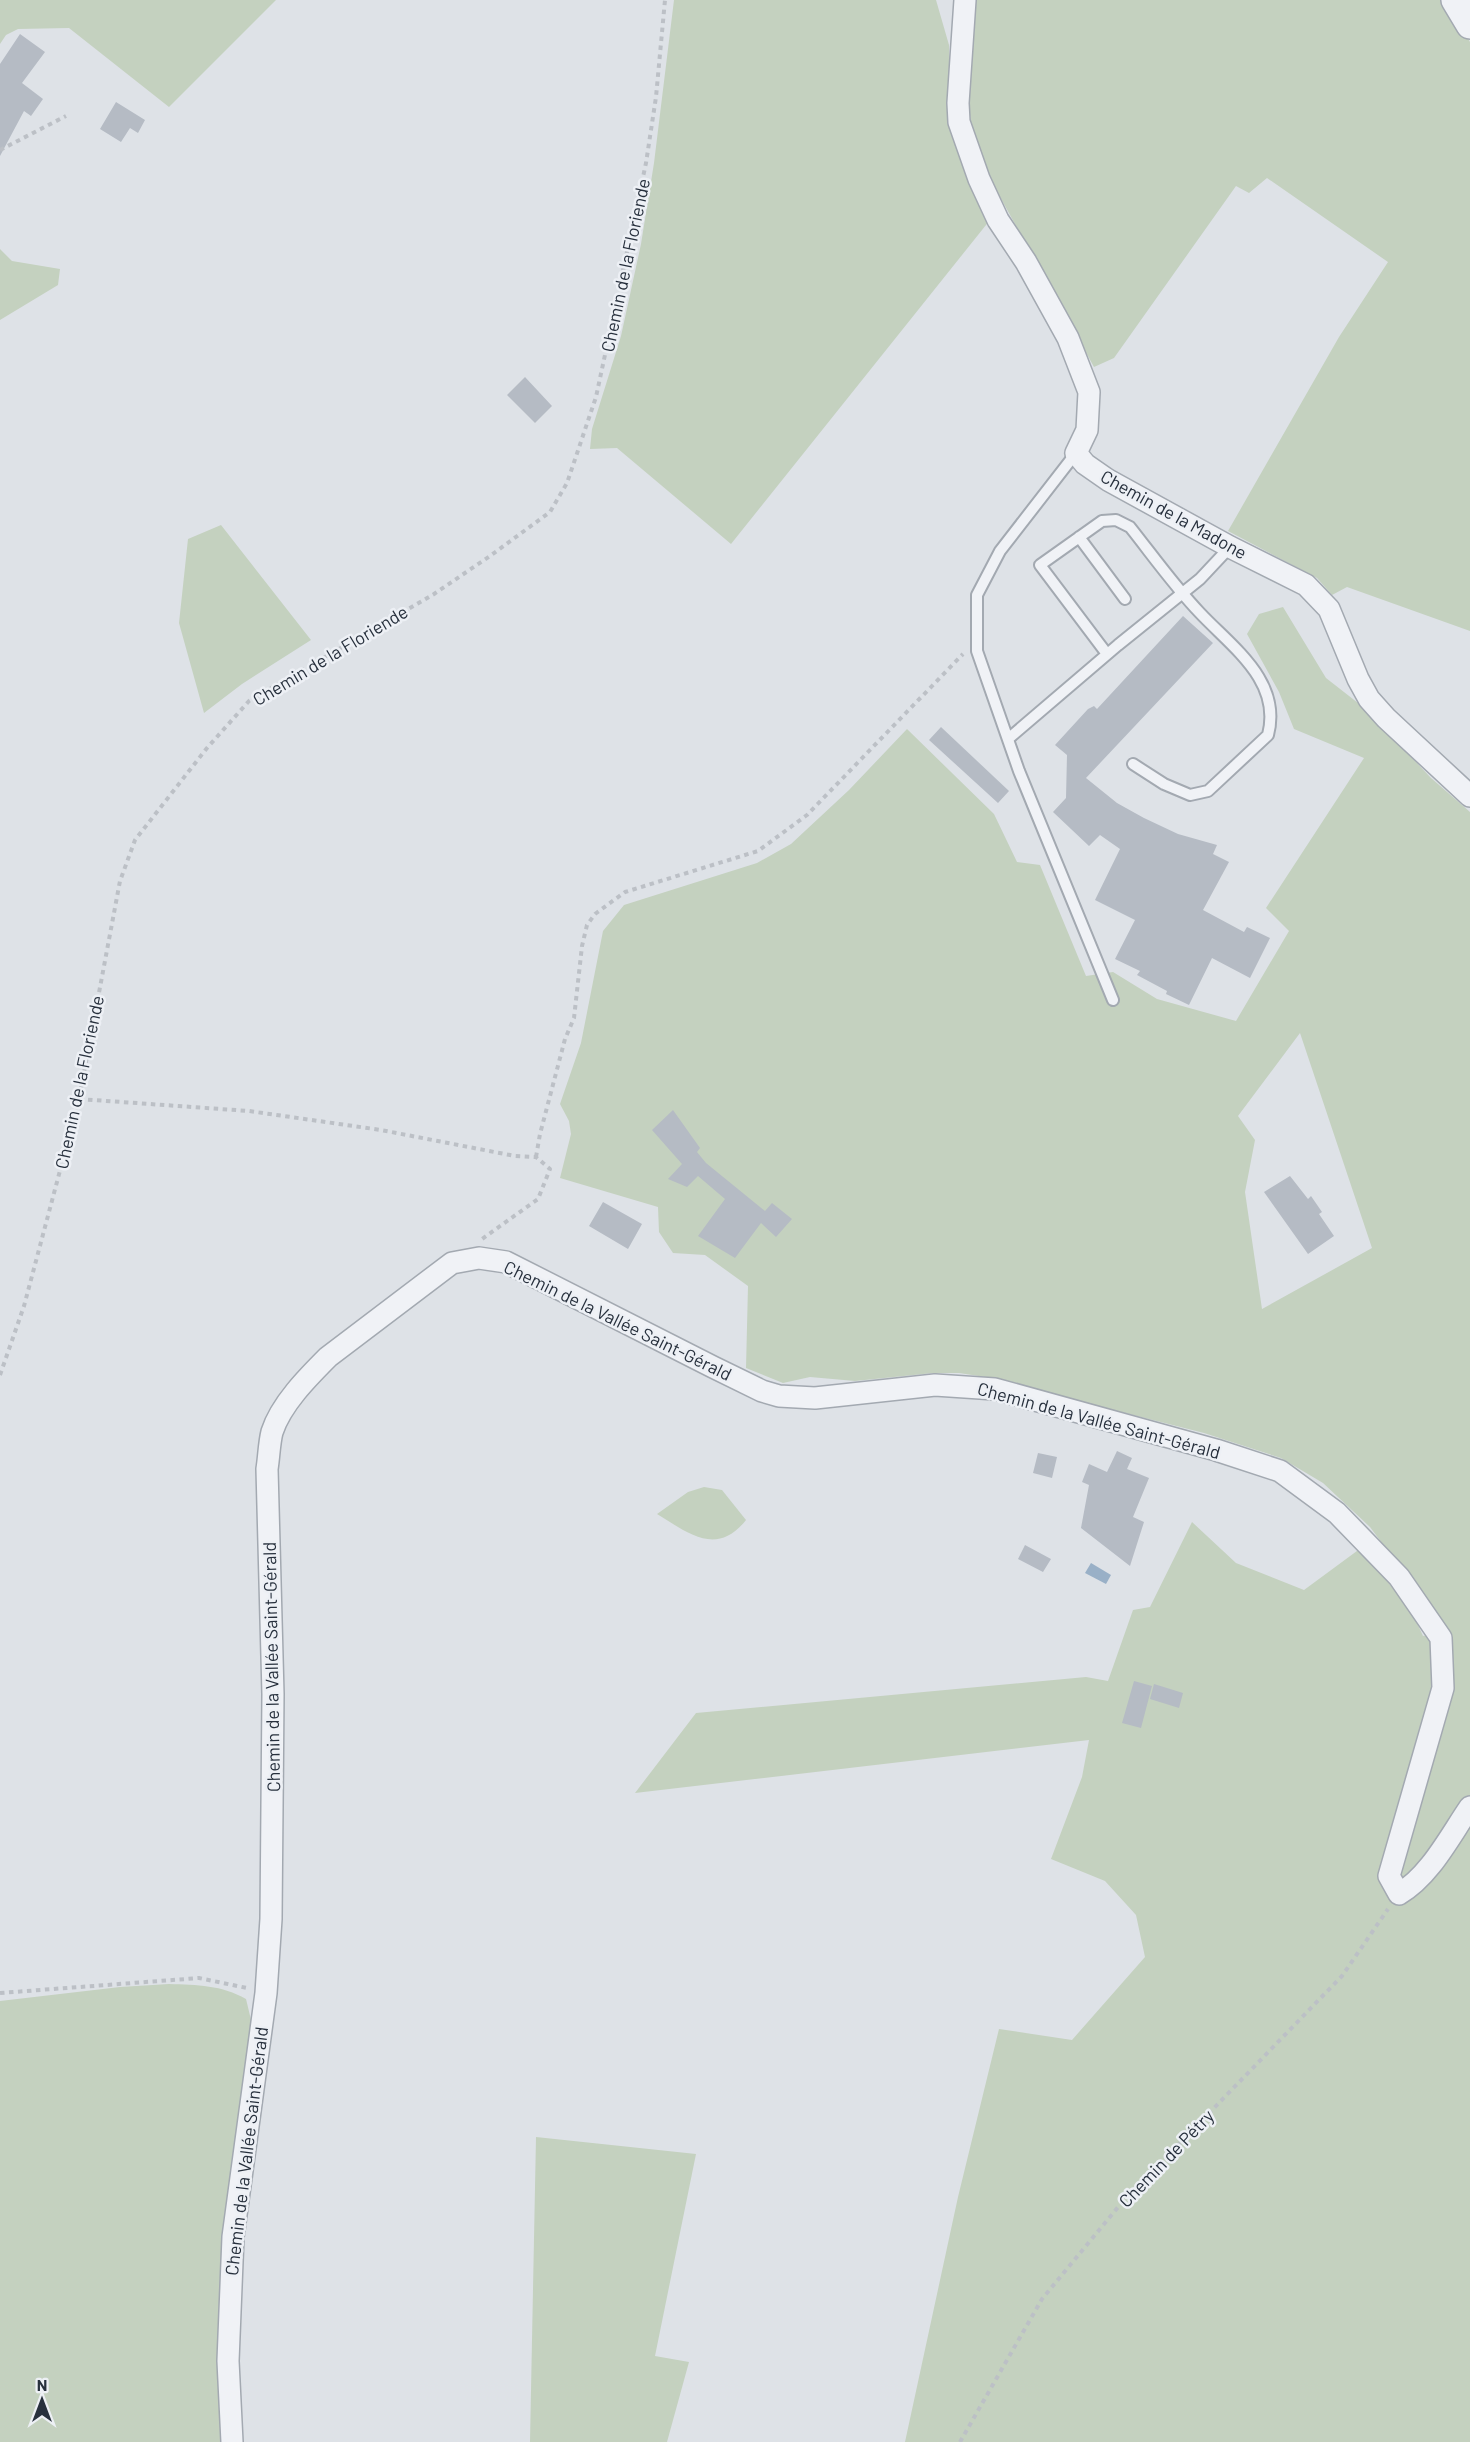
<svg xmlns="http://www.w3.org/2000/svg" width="1470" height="2442" font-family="Barlow,sans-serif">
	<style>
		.green { fill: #c4d1bf; fill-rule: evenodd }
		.water { fill: #99b0c7 }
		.building { fill: #b5bbc4 }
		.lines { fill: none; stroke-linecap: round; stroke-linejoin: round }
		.service-casing { stroke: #a3a9b1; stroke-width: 14 }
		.minor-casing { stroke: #a3a9b1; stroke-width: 24 }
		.tertiary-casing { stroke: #a3a9b1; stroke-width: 30 }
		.path { stroke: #bcc0c6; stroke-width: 4; stroke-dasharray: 4.5 4.5; stroke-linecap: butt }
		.service { stroke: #f0f2f6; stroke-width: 10 }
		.minor { stroke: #f0f2f6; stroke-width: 21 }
		.tertiary { stroke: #f0f2f6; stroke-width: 27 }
		.labels { text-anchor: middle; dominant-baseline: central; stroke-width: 5; stroke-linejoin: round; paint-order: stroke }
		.street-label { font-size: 18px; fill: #27303d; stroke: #edf0f5 }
	</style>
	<rect width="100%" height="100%" fill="#dee2e7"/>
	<path class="green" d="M0,0H276L169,107L69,28L18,29L6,35L0,44Z
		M674,0H936L949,45L950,104L990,220L731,544L617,448L590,449L592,429L621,336L641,244L654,163Z
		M974,0H1446L1470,42V631L1347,587L1332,595L1317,578L1228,531L1339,337L1388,262L1267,178L1249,193L1236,186L1114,358L1094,367L983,166L973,136L968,100Z
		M0,249L12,261L60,269L58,285L0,320Z
		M221,525L311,640L242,684L204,713L179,623L188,539Z
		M1283,607L1326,678L1367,710L1431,778L1470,812V2442H905L958,2197L999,2029L1072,2040L1145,1957L1136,1915L1105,1881L1051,1859L1082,1777L1089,1740L635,1793L696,1713L1086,1677L1108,1681L1133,1610L1150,1607L1192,1522L1236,1563L1304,1590L1361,1548L1413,1614L1423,1636L1441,1632L1420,1594L1370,1527L1323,1483L1281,1458L1204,1433L1086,1403L1005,1380L959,1373H933L855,1381L810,1377L783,1383L746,1368L748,1286L705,1255L673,1253L659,1232L658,1207L560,1178L571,1134L569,1121L560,1104L581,1043L603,931L624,905L757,863L791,844L849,790L907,729L994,814L1017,862L1040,865L1086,976L1113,972L1157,999L1236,1021L1289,931L1266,908L1364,758L1294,729L1279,692L1247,634L1259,614ZM1300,1033L1372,1248L1262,1309L1245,1192L1255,1140L1238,1116Z
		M704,1487L722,1490L746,1520C717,1557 688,1533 657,1514L688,1492Z
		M169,1984C197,1985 222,1985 246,1999L252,2024C237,2163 214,2302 221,2442H0V2001L120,1987Z
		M536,2137L696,2154L655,2356L689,2362L667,2442H530Z"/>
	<path class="water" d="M1091,1563L1111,1575L1106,1584L1085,1573Z"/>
	<path class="building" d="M20,34L45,52L22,83L43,99L31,116L24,111L0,156V64Z
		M116,102L145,120L138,133L130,128L121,142L100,129Z
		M525,377L552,406L535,423L507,395Z
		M1183,616L1213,643L1086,778L1117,803L1144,818L1178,834L1217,845L1213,854L1229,862L1203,910L1244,932L1247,927L1270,938L1250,978L1212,958L1189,1005L1166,994L1167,991L1137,975L1140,971L1115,959L1135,920L1095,900L1120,849L1100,835L1089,846L1053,812L1066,798L1067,755L1055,745L1088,709L1094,706L1097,709Z
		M941,727L1009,791L998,803L929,740Z
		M673,1110L700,1148L697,1152L706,1163L765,1211L772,1203L792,1219L776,1237L761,1223L735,1258L698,1236L725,1199L698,1176L687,1187L668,1179L682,1164L652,1130Z
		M1290,1176L1308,1199L1311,1196L1322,1212L1319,1214L1334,1236L1308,1254L1264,1192Z
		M603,1202L642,1224L628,1249L589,1226Z
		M1117,1451L1132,1458L1127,1469L1149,1478L1133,1517L1144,1522L1130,1566L1081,1528L1089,1485L1082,1482L1089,1464L1107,1472Z
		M1038,1453L1057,1457L1052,1478L1033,1473Z
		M1025,1545L1051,1559L1043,1572L1018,1559Z
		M1134,1681L1152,1686L1141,1728L1122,1723Z
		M1154,1684L1183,1693L1179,1708L1150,1699Z"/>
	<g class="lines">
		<g class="service-casing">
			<path id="service" d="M1076,453L1000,551L977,595V651L1019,771L1113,1000
				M1079,537L1125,599
				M1107,654L1040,565L1102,521L1116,520L1130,527C1153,556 1175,587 1200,613C1233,648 1282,681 1268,735L1208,791L1190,795L1164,784L1133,764
				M1008,739L1118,645L1200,579L1230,547"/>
		</g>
		<g class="minor-casing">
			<path id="minor" d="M965,0L958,103L959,122L979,179L998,220L1026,262L1068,338L1089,392L1087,430L1076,453L1085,464L1108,480L1230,547L1306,585L1329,609L1358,679L1369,699L1386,718L1470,796
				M232,2442L228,2361L233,2237L266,1993L271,1919L273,1694L267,1469C269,1457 269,1444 272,1432C281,1404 308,1377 328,1357L452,1263L479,1258L506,1262L713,1367L762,1391L779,1396L815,1398L935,1385L995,1389L1216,1450L1280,1471L1337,1513L1399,1577L1441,1638L1443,1688L1389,1876L1399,1894C1430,1876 1450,1836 1470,1807"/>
		</g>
		<g class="tertiary-casing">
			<path id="tertiary" d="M1455,0L1470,25"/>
		</g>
		<path class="path" d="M0,150L66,116
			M79,1099L249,1111L381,1130L515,1156L536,1157L550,1169L538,1199L482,1239
			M536,1157L540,1134L565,1039L574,1018L582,946L587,925L595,914L625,892L758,851L807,815L963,654
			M0,1375L24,1306L79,1099L120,881L135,840L207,748L249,701L434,594L490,556L550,512L567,483L596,397L646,163L656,97L665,0
			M0,1993L199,1978L247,1988
			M960,2442L1042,2299L1119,2206L1342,1976L1388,1909"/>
		<use href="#service" class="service"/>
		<use href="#minor" class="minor"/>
		<use href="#tertiary" class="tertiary"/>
	</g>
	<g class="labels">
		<g class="street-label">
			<text transform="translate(625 265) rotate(-78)">Chemin de la Floriende</text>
			<text transform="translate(1174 514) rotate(29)">Chemin de la Madone</text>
			<text transform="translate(330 655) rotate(-31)">Chemin de la Floriende</text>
			<text transform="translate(79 1082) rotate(-78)">Chemin de la Floriende</text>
			<text transform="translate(618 1320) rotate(26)">Chemin de la Vallée Saint-Gérald</text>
			<text transform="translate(1099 1420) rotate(15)">Chemin de la Vallée Saint-Gérald</text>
			<text transform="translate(271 1667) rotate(-91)">Chemin de la Vallée Saint-Gérald</text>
			<text transform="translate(246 2151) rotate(-83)">Chemin de la Vallée Saint-Gérald</text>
			<text transform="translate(1166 2158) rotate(-46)">Chemin de Pétry</text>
		</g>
	</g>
	<g transform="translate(42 2400)" stroke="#edf0f5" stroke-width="4.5" paint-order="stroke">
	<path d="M0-4.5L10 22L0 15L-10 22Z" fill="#27303d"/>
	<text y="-9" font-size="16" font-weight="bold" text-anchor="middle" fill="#27303d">N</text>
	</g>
</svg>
